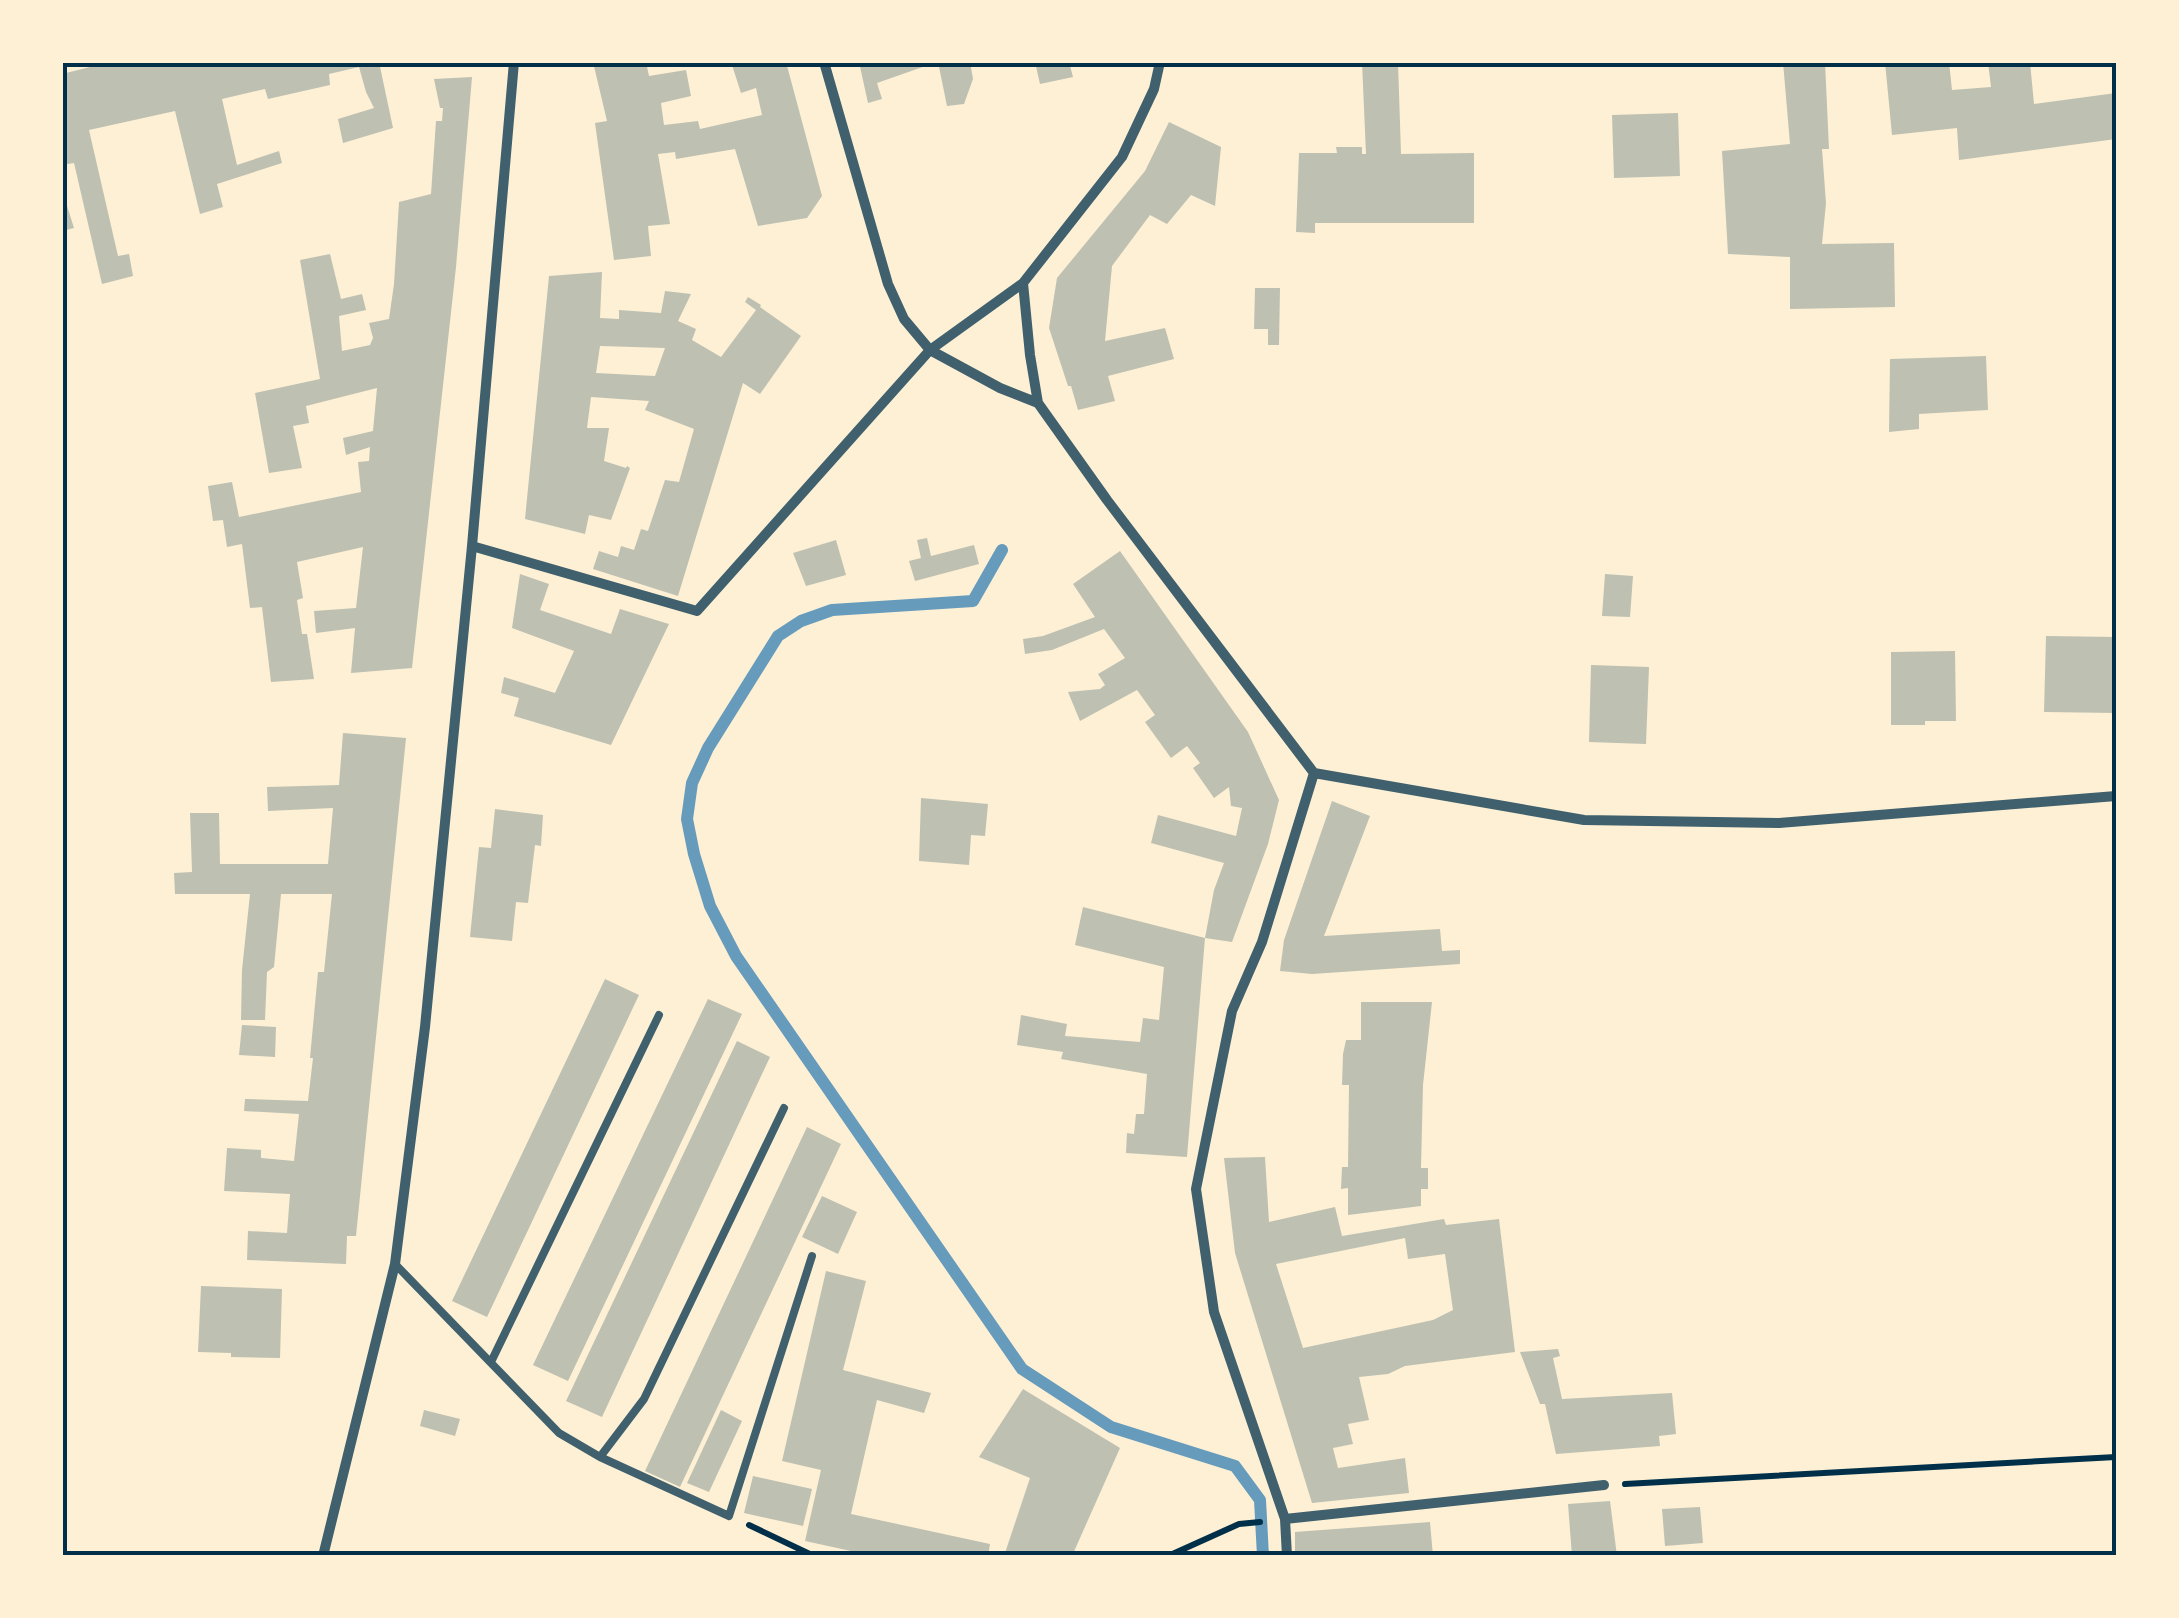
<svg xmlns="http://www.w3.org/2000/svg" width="2179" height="1618" font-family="Manrope,sans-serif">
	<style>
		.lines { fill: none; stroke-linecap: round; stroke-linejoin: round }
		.stream { stroke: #669bbc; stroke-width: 12 }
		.building { fill: #bec0b2; fill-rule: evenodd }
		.path { stroke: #003049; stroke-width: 6 }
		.service { stroke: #3f606c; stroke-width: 8 }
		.minor { stroke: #3f606c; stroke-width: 10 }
		.neatline { fill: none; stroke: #003049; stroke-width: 4 }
	</style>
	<rect width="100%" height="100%" fill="#fdf0d5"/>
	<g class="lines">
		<path class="stream" d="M1002,550L973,601L832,610L801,621L778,636L708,748L692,783L687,819L694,854L710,906L736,956L1022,1369L1111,1427L1235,1466L1260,1500L1263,1556"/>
	</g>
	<path class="building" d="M110,62H379L393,128L343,143L338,119L374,108L366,92L359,67L329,74L330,85L268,99L265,89L222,99L237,165L279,151L282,163L217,184L223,207L200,214L175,111L89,130L118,256L129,254L133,276L102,284L74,163L62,165V74Z
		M593,62H646L649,76L686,70L691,96L661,103L664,125L698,121L700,129L762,115L756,88L741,93L731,62H786L822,196L807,218L758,226L735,149L676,159L675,152L658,154L670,224L648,226L651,256L614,260L595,123L607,121Z
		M859,62H934V63L877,83L882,99L868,103Z
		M938,62H970L973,79L964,104L947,106Z
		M1035,62H1069L1073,77L1040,84Z
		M1362,62H1398L1401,154L1474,153V223H1315V233L1296,232L1299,153H1337L1336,147H1362V154H1366Z
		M1783,62H1825L1829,149H1822L1826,203L1822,244L1894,243L1895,307L1790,309V257L1728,254L1722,151L1790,144Z
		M1885,62H1917V65L1949,62L1952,90L1991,87L1988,62H2030L2034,104L2116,93V139L1959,160L1957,128L1892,135Z
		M472,77L456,267L412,668L351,673L355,628L316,633L314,611L356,608L363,547L297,562L303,598L297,600L302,634H307L314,679L271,682L262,607L250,608L242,544L227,547L223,520L213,521L208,486L232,482L239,517L361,492L358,462L369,461L370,447L346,455L343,438L373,431L377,388L306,406L309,423L293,426L302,468L269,473L255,393L320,379L300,260L330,254L341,299L362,294L366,310L339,316L342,351L370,345L373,338L369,323L389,319L394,284L399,202L431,194L436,121H442L443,108H440L434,79Z
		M1678,113L1680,176L1614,178L1612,115Z
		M1169,122L1221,147L1215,206L1191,195L1167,224L1150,215L1112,266L1105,341L1165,328L1174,359L1108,376L1115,401L1078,410L1071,386H1068L1049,328L1057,278L1145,171Z
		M62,190L74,228L62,231Z
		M602,272L600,318L619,319V310L661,313L665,291L691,294L678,321L696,329L692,340L721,357L756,310L745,302L748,297L761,305L760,307L801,336L760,394L743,383L678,596L593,569L599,551L618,557L621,546L634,550L641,529L648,531L665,480L679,482L694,429L645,410L649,401L591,397L587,428H609L604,461L626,468L627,466L630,468L611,520L589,515L585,534L525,519L549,276ZM600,346L665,348L655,376L596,373Z
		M1255,288H1280L1279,345H1268V329H1254Z
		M1986,356L1988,410L1919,414V429L1889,432L1890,359Z
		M927,538L931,556L974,545L979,564L915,581L909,561L921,558L917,540Z
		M836,540L846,575L806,586L793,553Z
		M1120,551L1248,732L1279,800L1268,844L1232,942L1205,938L1214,890L1224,863L1151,843L1158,815L1236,836L1242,808L1231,806L1229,787L1214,798L1193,768L1200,763L1187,746L1171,758L1145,722L1155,715L1137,690L1080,721L1068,692L1100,689L1105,685L1098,674L1125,658L1104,629L1052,650L1025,654L1023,639L1043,636L1095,617L1073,584Z
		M520,574L549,584L540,610L611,634L620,609L669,624L611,745L514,716L519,698L501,693L504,677L555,693L574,651L512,628Z
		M1605,574L1633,576L1630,617L1602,616Z
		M2046,636L2116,637V713L2044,712Z
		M1955,651L1956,721H1925V725H1891V652Z
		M1591,665L1649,667L1646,744L1589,742Z
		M343,733L406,738L356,1236H347L346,1264L247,1260L248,1231L287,1233L290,1194L224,1191L227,1148L261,1150V1158L294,1161L299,1114L244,1111L245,1099L308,1101L313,1058H310L318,972H324L332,894H281L274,967L267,972L265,1020H241L242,970L250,894H175L174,873L192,872L190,813H219L220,864H328L333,808L268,811L267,787L339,785Z
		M921,798L988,804L985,836L971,835L969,865L919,861Z
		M1332,801L1370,816L1324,936L1440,929L1442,951L1460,950V964L1312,974L1280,971L1284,940Z
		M495,809L543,815L541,846L535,845L528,903L516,902L512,941L470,937L479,847L491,848Z
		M1083,907L1205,938L1187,1157L1126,1153L1127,1133L1134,1134L1136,1114H1144L1147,1074L1061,1059L1063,1052L1017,1045L1021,1015L1067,1024L1065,1036L1140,1042L1143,1018L1159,1020L1164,967L1075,945Z
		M605,979L639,995L487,1317L452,1301Z
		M708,999L742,1014L568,1381L533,1365Z
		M1361,1002H1432L1423,1085L1421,1168H1428V1189H1421V1206L1348,1215V1188L1341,1189L1342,1167H1348L1349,1085H1342L1343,1054L1346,1040H1361Z
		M242,1025L276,1027L275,1057L239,1055Z
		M737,1041L770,1057L602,1417L566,1401Z
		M807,1127L841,1144L680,1487L645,1471Z
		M1265,1157L1269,1222L1335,1207L1342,1236L1444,1219L1446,1225L1499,1219L1515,1352L1405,1366L1388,1374L1359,1377L1369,1420L1348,1424L1353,1444L1333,1448L1338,1468L1405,1458L1409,1493L1312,1503L1235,1253L1224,1158ZM1405,1238L1408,1259L1445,1254L1453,1310L1433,1320L1303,1348L1276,1264Z
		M822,1196L857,1212L838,1254L802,1237Z
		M826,1271L866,1281L843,1370L931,1393L924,1413L877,1400L851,1514L990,1544L988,1556H874L805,1541L821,1470L782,1461Z
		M201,1286L282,1289L280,1358L231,1357V1353L198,1352Z
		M1558,1349L1560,1356L1553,1358L1562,1399L1672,1393L1676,1434L1659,1436L1660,1446L1556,1454L1545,1404H1540L1520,1352Z
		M1023,1389L1120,1448L1072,1556H1004L1030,1478L979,1457Z
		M424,1410L460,1419L455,1436L420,1426Z
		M721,1410L742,1421L709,1492L687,1483Z
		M753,1476L812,1489L803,1526L744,1513Z
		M1610,1501L1617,1556H1572L1568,1504Z
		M1700,1507L1703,1543L1665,1546L1662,1509Z
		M1430,1522L1433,1556H1380L1379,1552L1362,1553V1556H1295V1532Z"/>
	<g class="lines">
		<path class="path" d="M1625,1484L2116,1457
			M749,1525L814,1556
			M1168,1556L1239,1524L1260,1522"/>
		<path class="service" d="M395,1264L559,1433L600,1457L644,1399L784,1108
			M491,1362L659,1015
			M600,1457L729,1516L812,1256"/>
		<path class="minor" d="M824,62L888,284L904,319L930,350L1000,388L1038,403
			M1023,283L1030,355L1038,403L1107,500L1314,773L1262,942L1232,1011L1196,1189L1214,1312L1285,1519L1287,1556
			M472,546L697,611L930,350L1023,283L1122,157L1154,89L1160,62
			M1314,773L1584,820L1779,823L2116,796
			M1285,1519L1604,1485
			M323,1556L395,1264L425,1027L472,546L514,62"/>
	</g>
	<rect width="2179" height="1618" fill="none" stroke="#fdf0d5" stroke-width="130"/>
	<rect x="65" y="65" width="2049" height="1488" class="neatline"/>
</svg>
